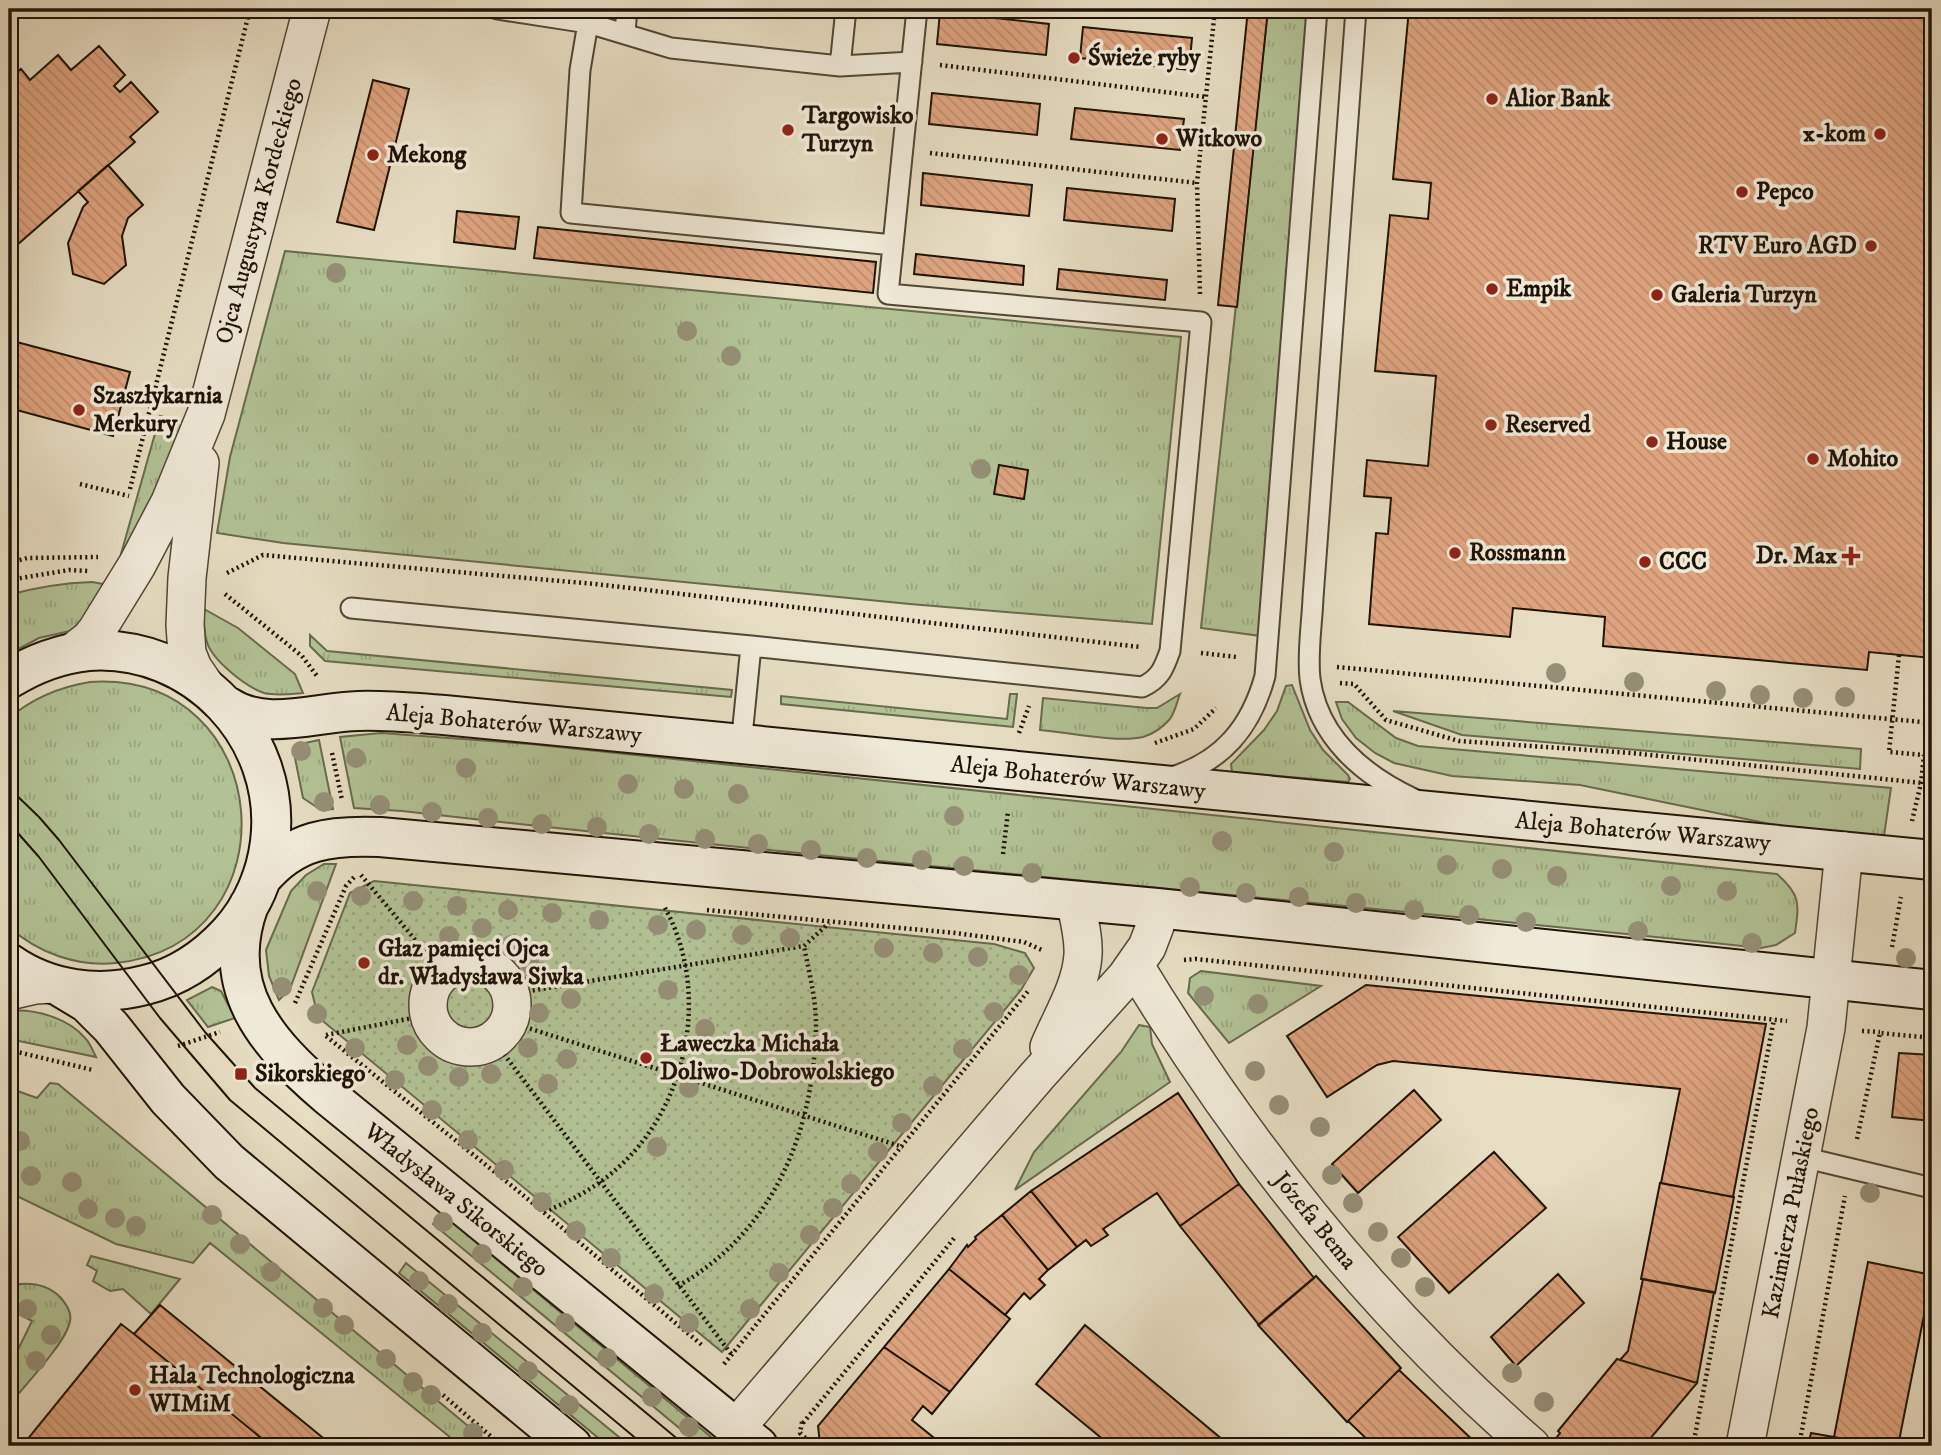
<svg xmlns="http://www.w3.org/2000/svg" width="1941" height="1455" font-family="'IM FELL DW Pica',serif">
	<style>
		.grass { fill: url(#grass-tufts); stroke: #686a4e; stroke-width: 2 }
		.park { fill: url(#park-dots); stroke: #686a4e; stroke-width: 2 }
		.building { fill: url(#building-back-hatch); stroke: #1f1308; stroke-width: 2 }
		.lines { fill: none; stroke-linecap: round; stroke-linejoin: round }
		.lane-casing { stroke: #514636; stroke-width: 23 }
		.street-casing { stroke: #514636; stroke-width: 40 }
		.secondary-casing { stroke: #1f1308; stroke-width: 42 }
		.path { stroke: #1f1308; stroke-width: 4.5; stroke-dasharray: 2 3.5; stroke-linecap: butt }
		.lane { stroke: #efe9d7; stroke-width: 19 }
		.street { stroke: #efe9d7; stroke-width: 37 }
		.secondary { stroke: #efe9d7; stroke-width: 38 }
		.tram { stroke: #1f1308; stroke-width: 2 }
		.tree { fill: #958f77 }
		.poi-dot { fill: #8f2418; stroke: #efe9d7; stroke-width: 2.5 }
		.labels { text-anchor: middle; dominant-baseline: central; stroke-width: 7; stroke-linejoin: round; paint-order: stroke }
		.poi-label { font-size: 24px; font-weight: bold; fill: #1f1308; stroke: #efe9d7; text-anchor: start }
		.street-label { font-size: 24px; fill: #1f1308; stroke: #efe9d7 }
	</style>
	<defs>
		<pattern id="grass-tufts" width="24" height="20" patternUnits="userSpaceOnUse" patternTransform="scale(1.75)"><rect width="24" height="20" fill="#b2c295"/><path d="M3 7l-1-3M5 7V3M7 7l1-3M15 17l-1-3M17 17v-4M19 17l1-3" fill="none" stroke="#99a67f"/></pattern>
		<pattern id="park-dots" width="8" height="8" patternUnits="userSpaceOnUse" patternTransform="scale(1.75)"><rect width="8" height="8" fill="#b2c295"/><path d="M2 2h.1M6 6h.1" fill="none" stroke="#99a67f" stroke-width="1.8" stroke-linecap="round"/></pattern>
		<pattern id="building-back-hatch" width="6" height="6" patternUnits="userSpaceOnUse" patternTransform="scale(1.75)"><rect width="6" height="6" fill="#dea47f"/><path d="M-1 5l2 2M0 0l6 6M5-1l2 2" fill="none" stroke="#be8c6c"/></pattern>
	</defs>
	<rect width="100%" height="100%" fill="#e6ddc2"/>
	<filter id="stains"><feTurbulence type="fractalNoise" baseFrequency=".00286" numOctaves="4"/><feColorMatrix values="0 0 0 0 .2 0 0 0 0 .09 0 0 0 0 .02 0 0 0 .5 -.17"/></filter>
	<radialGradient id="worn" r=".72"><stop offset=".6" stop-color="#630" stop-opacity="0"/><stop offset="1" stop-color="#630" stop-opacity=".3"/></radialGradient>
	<path class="grass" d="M1268,9H1309L1261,636L1201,628Z
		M285,251L1181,337L1152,624L910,604L283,543L217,533L230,457Z
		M160,416L187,423L130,556L121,554Z
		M92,582L109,585L85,620L70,631L39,638L9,654V595C37,587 63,583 92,582Z
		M204,609L238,628L295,674L303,693C291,694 276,696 264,693C246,687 212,660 207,642C203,631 204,621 204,609Z
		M310,635L327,651L732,690L731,697L325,661L310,646Z
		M90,682C276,670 298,943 116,963C77,967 38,953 9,927V718C33,698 59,687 90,682Z
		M1292,685L1310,730L1323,750L1348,775L1350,779L1348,782L1232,772L1231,764L1264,730L1277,711L1286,686Z
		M1010,694H1017L1013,727L781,704V696L1007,719Z
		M1180,694C1177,702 1175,712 1170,719C1163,727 1153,734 1143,737C1117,743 1067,732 1040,730L1043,698L1147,708H1157Z
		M1336,702H1348L1396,738L1418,746L1891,788L1884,836L1775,825L1580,785L1452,776L1394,763L1375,753L1356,738L1342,719Z
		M1393,711L1861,749L1860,769L1462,735Z
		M381,733L530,744L1777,874C1801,895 1799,904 1795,933L1776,945L1761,948C1308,900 854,862 402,811L354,808L340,737Z
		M319,740L333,809L321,810L303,798L295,758L300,744Z
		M324,864H336L290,989L279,1000L269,976L266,950L291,891L306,875Z
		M1201,971L1321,986L1229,1043L1188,993L1190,978Z
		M212,987L221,991L235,1018L208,1027L187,1000Z
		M9,1011C34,1008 68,1018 85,1038C90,1043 93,1051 96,1057L9,1039Z
		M1139,1025L1150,1027L1152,1044L1170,1082L1015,1190L1034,1152L1121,1052Z
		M50,1083L58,1084L492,1446H461L210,1243L193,1263L116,1244L17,1196L9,1212V1088L37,1098Z
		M442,1214L722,1446H701L433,1224Z
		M91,1256L180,1279L151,1314L123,1289L110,1291L93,1281L97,1271L87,1265Z
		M406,1263L630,1446H608L399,1273Z
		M20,1284C34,1283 49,1286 60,1297C66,1304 72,1312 70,1321C67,1342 23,1387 9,1405V1368L32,1321L9,1309C9,1299 10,1289 20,1284Z"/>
	<path class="park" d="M374,881L994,944L1025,953L1034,968L1021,990L722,1352L318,1017L312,992L350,893Z"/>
	<path class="building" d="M1248,9H1268L1237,307L1218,305Z
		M1409,9H1932V658L1869,652L1867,670L1603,646L1605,617L1513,608L1510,637L1369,624L1376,533L1388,534L1391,498L1364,496L1367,460L1428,466L1436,376L1375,371L1390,215L1428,219L1431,183L1393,179Z
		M940,12L1049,24L1046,55L937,44Z
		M1083,27L1192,38L1189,70L1080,58Z
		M99,46L125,75L114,86L120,92L131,82L158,112L130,137L135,142L9,252V99L15,94L9,87V78L21,69L30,80L58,55L71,70Z
		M373,80L409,89L374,230L337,222Z
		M932,93L1040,104L1037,135L929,124Z
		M1075,108L1184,119L1180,150L1071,139Z
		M108,165L143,205L128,218L122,236L126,265L104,284L73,274L68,243L83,207L88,202L78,191Z
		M923,173L1032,185L1029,216L921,205Z
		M1067,188L1175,199L1172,231L1064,220Z
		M457,211L519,217L515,249L454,242Z
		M538,227L876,262L873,293L534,258Z
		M916,254L1024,266L1023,285L914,274Z
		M1059,269L1167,280L1165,300L1057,289Z
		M9,340L130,372L113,436L9,408Z
		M999,465L1028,470L1024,499L994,494Z
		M1366,985L1766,1024L1733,1197L1661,1183L1680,1089L1393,1061L1377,1065L1327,1097L1287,1036Z
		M1899,1053L1932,1055V1121L1892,1117Z
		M1414,1090L1441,1120L1358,1193L1332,1164Z
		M1178,1093L1239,1184L1180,1226L1157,1193L1103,1229L1108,1235L1091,1246L1086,1240L1077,1247L1031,1191Z
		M1494,1152L1546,1208L1449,1293L1398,1237Z
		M1660,1183L1734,1197L1715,1293L1641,1279Z
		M1239,1184L1314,1278L1259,1325L1180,1226Z
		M1031,1191L1077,1247L1048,1270L1002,1215Z
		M1002,1215L1048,1270L1039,1279L1045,1285L1030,1299L1024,1293L1005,1315L949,1269L967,1245L968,1247L976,1239L975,1237Z
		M1868,1262L1932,1275L1898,1446H1878L1834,1437Z
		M949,1269L1010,1319L950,1392L884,1347Z
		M1558,1274L1584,1303L1516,1366L1491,1337Z
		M1316,1276L1401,1368L1347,1422L1258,1325Z
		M1643,1279L1714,1292L1697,1383L1620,1360L1628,1351Z
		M160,1305L333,1446H271L134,1334Z
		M121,1324L134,1334L271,1446H22Z
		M1085,1325L1223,1440L1218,1446H1111L1036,1384Z
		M884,1347L950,1392L932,1414L923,1406L912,1420L944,1446H824L820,1443L818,1426Z
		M1617,1359L1697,1383L1644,1446H1550L1560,1433L1558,1431Z
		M1399,1370L1479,1446H1374L1348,1421Z
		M1811,1433L1834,1437L1878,1446H1808Z"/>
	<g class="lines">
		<g class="lane-casing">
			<path id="lane" d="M497,9L588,23L671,48L840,66L912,62
				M1356,9L1313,598C1312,624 1307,653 1310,679C1318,737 1363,775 1414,799
				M588,23L580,70L571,213L893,245L888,294L1201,322L1170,651C1164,668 1160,679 1142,687L751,646L741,746
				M625,32L627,9
				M840,66L846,9
				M893,245L917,9
				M351,608L751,646
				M1172,777C1223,761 1251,727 1265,676L1317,9
				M1802,1157L1932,1188"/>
		</g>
		<g class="street-casing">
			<path id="street" d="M200,463L187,578L185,625L187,653L193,668L206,687
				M72,653L90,639L97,630L137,565L170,502L206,414L312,9
				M428 1005a42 42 0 1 1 84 0a42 42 0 1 1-84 0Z
				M1135,966C1243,1144 1373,1309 1531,1446
				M9,991L35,985L53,984
				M1049,1047C1061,1018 1081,987 1083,955C1084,937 1079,919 1075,901
				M736,1428L1037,1076L1126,977L1147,947L1155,926L1157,908
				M1745,1446L1826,1028L1844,851"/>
		</g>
		<g class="secondary-casing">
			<path id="secondary" d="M9,679C33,664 59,654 88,651C194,643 283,737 270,842C266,875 252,908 229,933C207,957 178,977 145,985C99,997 49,991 9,963
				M227,706C266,732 315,712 358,711C387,710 416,713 444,715L1932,860
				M261,879C294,839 331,835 380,837L1157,908L1932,990
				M249,905C218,989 267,1043 327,1095L758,1446
				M62,988L87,1003L111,1027L168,1099L229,1162L572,1446"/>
		</g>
		<path class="path" d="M1138,9L1215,17
			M940,65L1206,97
			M930,153L1197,183
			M1200,294L1197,183L1215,9
			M80,484L129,496
			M130,489L250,9
			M9,563L27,558L98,557
			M227,573L263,555L595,584L1140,647
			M9,580L69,570L88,571
			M225,594L302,656L317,676
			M1201,653L1237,657
			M1899,655L1889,752L1924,755L1921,783L1912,821
			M1337,667L1932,723
			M1340,683L1354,684L1386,720L1459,741L1631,753L1932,784
			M1019,733L1029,706
			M1155,743L1194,729L1216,708
			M332,753L342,800
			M1003,854L1008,811
			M361,875L442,972
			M707,910L955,933L1024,942L1044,951
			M1892,947L1901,897
			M1184,960L1196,959L1787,1021
			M511,994L804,946L829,923
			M295,1003L346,886L355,876
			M509,1022L903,1147
			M1862,1031L1880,1032
			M326,1035L428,1015
			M326,1036L517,1190L703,1346
			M494,1041L732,1355
			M178,1046L220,1032
			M9,1050L93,1070
			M1857,1139L1880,1033L1932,1038
			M544,1212C573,1200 599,1186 622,1164C690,1100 710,988 664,906
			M678,1286C774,1231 814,1132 816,1025C816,999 809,972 804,946
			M724,1364L1029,990
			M443,1395L502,1446
			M802,1422L800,1433L814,1446
			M803,1423L955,1237
			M1693,1446L1774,1019
			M1799,1446L1845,1196"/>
		<use href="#lane" class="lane"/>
		<use href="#street" class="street"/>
		<use href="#secondary" class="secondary"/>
		<path class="tram" d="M9,788L39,817L59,840L205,1032L255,1088L686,1446
			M9,823L39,857L160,1018L230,1100L645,1446"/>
	</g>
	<g class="tree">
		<circle cx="336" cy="273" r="10"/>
		<circle cx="687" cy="331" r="10"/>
		<circle cx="731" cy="356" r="10"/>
		<circle cx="981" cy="469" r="10"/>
		<circle cx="1556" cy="673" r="10"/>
		<circle cx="1634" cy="682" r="10"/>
		<circle cx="1716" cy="691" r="10"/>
		<circle cx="1760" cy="695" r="10"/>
		<circle cx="1845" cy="697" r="10"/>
		<circle cx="1803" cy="698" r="10"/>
		<circle cx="301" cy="751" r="10"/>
		<circle cx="356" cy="758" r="10"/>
		<circle cx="466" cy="768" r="10"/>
		<circle cx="628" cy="784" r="10"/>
		<circle cx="684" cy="789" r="10"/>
		<circle cx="738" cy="794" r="10"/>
		<circle cx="324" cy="802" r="10"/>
		<circle cx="380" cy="805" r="10"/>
		<circle cx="432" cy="812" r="10"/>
		<circle cx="954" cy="816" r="10"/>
		<circle cx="488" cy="818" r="10"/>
		<circle cx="542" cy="824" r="10"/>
		<circle cx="597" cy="827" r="10"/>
		<circle cx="649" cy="834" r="10"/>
		<circle cx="705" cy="839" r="10"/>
		<circle cx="1222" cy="841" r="10"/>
		<circle cx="758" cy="844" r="10"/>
		<circle cx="811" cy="850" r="10"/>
		<circle cx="1334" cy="852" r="10"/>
		<circle cx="867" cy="858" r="10"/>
		<circle cx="922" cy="860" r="10"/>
		<circle cx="1447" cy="865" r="10"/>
		<circle cx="964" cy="866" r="10"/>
		<circle cx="1502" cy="869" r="10"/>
		<circle cx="1032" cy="873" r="10"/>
		<circle cx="1557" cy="876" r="10"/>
		<circle cx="1671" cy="886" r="10"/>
		<circle cx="1190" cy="887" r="10"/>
		<circle cx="317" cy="891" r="10"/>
		<circle cx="1727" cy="891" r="10"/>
		<circle cx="1246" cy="893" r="10"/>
		<circle cx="361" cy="896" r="10"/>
		<circle cx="1299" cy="897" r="10"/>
		<circle cx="413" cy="901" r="10"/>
		<circle cx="1356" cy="903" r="10"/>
		<circle cx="457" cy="906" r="10"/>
		<circle cx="508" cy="910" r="10"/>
		<circle cx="1414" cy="910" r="10"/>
		<circle cx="552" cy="913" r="10"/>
		<circle cx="1469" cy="915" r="10"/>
		<circle cx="599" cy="920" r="10"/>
		<circle cx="1526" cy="922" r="10"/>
		<circle cx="658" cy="925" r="10"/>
		<circle cx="482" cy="928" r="10"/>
		<circle cx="696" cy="930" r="10"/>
		<circle cx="1638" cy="931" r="10"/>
		<circle cx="742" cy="935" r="10"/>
		<circle cx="449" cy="936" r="10"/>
		<circle cx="790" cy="938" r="10"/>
		<circle cx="1752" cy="943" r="10"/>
		<circle cx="511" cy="945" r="10"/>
		<circle cx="884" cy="948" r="10"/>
		<circle cx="933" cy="953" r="10"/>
		<circle cx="978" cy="957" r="10"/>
		<circle cx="1906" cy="958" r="10"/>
		<circle cx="532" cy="968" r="10"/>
		<circle cx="1019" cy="975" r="10"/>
		<circle cx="282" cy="987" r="10"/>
		<circle cx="668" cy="990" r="10"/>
		<circle cx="1204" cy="996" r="10"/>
		<circle cx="571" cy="999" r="10"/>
		<circle cx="1258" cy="1004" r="10"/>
		<circle cx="994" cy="1012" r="10"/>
		<circle cx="539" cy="1013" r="10"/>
		<circle cx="317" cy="1014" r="10"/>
		<circle cx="705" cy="1029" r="10"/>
		<circle cx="407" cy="1045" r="10"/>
		<circle cx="355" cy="1048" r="10"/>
		<circle cx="528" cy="1048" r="10"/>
		<circle cx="963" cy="1049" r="10"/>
		<circle cx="567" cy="1059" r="10"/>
		<circle cx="428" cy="1066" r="10"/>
		<circle cx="1255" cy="1071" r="10"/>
		<circle cx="491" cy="1074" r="10"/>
		<circle cx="459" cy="1077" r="10"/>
		<circle cx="395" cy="1080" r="10"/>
		<circle cx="548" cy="1084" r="10"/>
		<circle cx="933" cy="1086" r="10"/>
		<circle cx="689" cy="1088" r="10"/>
		<circle cx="1279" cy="1105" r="10"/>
		<circle cx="432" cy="1110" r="10"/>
		<circle cx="902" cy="1123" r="10"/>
		<circle cx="1320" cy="1127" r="10"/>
		<circle cx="468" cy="1140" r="10"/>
		<circle cx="20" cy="1141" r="10"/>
		<circle cx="657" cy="1147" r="10"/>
		<circle cx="878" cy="1152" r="10"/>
		<circle cx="504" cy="1170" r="10"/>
		<circle cx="1332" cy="1175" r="10"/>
		<circle cx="31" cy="1176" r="10"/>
		<circle cx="72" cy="1182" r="10"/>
		<circle cx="851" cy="1184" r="10"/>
		<circle cx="1870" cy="1193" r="10"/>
		<circle cx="542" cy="1202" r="10"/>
		<circle cx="1353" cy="1203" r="10"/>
		<circle cx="833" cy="1208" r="10"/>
		<circle cx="88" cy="1209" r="10"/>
		<circle cx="212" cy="1215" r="10"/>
		<circle cx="115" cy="1218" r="10"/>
		<circle cx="443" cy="1222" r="10"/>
		<circle cx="136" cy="1226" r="10"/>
		<circle cx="576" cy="1231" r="10"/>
		<circle cx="1378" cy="1232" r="10"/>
		<circle cx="810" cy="1235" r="10"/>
		<circle cx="240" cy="1244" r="10"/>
		<circle cx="482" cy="1254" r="10"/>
		<circle cx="611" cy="1258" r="10"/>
		<circle cx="1401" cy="1258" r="10"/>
		<circle cx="271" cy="1272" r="10"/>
		<circle cx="779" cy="1273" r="10"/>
		<circle cx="419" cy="1281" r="10"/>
		<circle cx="523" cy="1287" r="10"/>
		<circle cx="1425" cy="1287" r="10"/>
		<circle cx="654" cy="1294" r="10"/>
		<circle cx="448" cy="1304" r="10"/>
		<circle cx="323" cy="1308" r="10"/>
		<circle cx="27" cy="1309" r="10"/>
		<circle cx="750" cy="1309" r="10"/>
		<circle cx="565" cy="1323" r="10"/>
		<circle cx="689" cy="1323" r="10"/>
		<circle cx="344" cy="1325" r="10"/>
		<circle cx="482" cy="1333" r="10"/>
		<circle cx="51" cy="1335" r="10"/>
		<circle cx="607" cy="1358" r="10"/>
		<circle cx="386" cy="1359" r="10"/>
		<circle cx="36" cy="1361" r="10"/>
		<circle cx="528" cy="1371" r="10"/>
		<circle cx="1512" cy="1373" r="10"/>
		<circle cx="413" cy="1382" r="10"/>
		<circle cx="431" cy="1395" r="10"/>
		<circle cx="652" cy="1397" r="10"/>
		<circle cx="1544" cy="1402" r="10"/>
		<circle cx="569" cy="1405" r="10"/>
		<circle cx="689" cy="1427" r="10"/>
		<circle cx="473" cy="1433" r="10"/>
	</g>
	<g class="poi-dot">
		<circle cx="1074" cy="58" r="7"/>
		<circle cx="1492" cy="99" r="7"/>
		<circle cx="788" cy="130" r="7"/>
		<circle cx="1880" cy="134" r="7"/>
		<circle cx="1162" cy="139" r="7"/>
		<circle cx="373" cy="155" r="7"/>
		<circle cx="1742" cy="192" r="7"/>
		<circle cx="1871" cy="246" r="7"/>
		<circle cx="1492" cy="289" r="7"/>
		<circle cx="1657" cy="295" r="7"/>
		<circle cx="79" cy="410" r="7"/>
		<circle cx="1491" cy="425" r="7"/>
		<circle cx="1652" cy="442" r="7"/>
		<circle cx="1813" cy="459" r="7"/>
		<circle cx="1455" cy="553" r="7"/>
		<path d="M1847.5 545.5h7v7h7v7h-7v7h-7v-7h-7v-7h7z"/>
		<circle cx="1645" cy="562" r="7"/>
		<circle cx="364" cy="963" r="7"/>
		<circle cx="646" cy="1058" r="7"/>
		<rect x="234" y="1067" width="14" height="14" rx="3.5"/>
		<circle cx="135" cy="1390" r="7"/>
	</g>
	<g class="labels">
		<g class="poi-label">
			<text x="1088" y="58">Świeże ryby</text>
			<text x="1506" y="99">Alior Bank</text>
			<text x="802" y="116">Targowisko<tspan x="802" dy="28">Turzyn</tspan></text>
			<text x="1866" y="134" text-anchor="end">x-kom</text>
			<text x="1176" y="139">Witkowo</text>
			<text x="387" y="155">Mekong</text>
			<text x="1756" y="192">Pepco</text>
			<text x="1857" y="246" text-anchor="end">RTV Euro AGD</text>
			<text x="1506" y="289">Empik</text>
			<text x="1671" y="295">Galeria Turzyn</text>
			<text x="93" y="396">Szaszłykarnia<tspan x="93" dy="28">Merkury</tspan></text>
			<text x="1505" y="425">Reserved</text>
			<text x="1666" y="442">House</text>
			<text x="1827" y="459">Mohito</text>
			<text x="1469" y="553">Rossmann</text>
			<text x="1837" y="556" text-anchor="end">Dr. Max</text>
			<text x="1659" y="562">CCC</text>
			<text x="378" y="949">Głaz pamięci Ojca<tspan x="378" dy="28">dr. Władysława Siwka</tspan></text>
			<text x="660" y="1044">Ławeczka Michała<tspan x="660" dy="28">Doliwo-Dobrowolskiego</tspan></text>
			<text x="255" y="1074">Sikorskiego</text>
			<text x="149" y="1376">Hala Technologiczna<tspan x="149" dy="28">WIMiM</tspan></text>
		</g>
		<g class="street-label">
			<text transform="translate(259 211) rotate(-75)">Ojca Augustyna Kordeckiego</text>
			<text transform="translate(514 724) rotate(5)">Aleja Bohaterów Warszawy</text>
			<text transform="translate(1078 778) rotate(6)">Aleja Bohaterów Warszawy</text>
			<text transform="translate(1643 832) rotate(5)">Aleja Bohaterów Warszawy</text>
			<text transform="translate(456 1200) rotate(39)">Władysława Sikorskiego</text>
			<text transform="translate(1791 1213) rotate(-79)">Kazimierza Pułaskiego</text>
			<text transform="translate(1315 1221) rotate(51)">Józefa Bema</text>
		</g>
	</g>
	<rect width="1941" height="1455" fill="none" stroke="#e6ddc2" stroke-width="35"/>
	<rect x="10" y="10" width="1920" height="1434" fill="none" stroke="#1f1308" stroke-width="3.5"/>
	<rect x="18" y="18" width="1906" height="1420" fill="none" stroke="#1f1308" stroke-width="2"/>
	<rect width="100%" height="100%" filter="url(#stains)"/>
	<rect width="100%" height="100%" fill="url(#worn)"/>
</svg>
